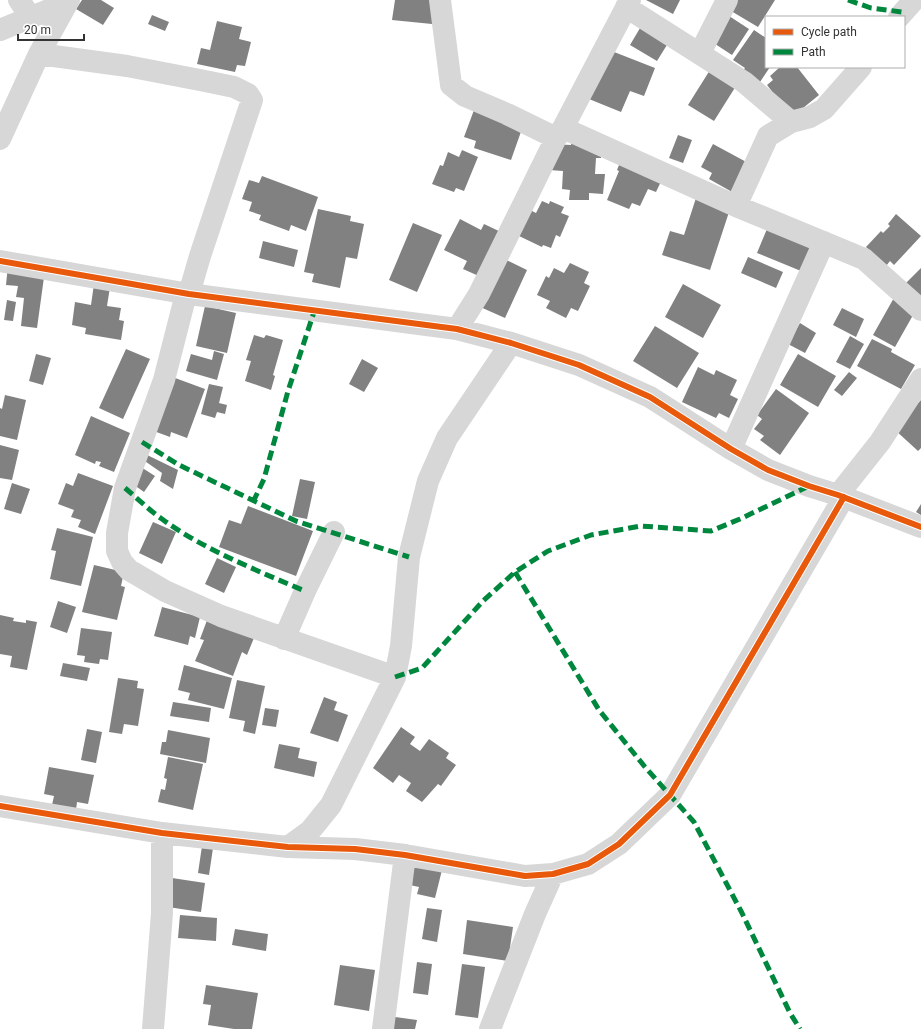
<svg xmlns="http://www.w3.org/2000/svg" width="921" height="1029" font-family="Roboto,sans-serif">
	<style>
		.building { fill: #818181 }
		.lines { fill: none; stroke-linecap: round; stroke-linejoin: round }
		.street { stroke: #d7d7d7; stroke-width: 22 }
		.quiet { stroke: #00873e; stroke-width: 5; stroke-dasharray: 10 5; stroke-linecap: butt }
		.cycleway-casing { stroke: #fff; stroke-width: 8 }
		.cycleway { stroke: #e8590c; stroke-width: 6 }
	</style>
	<rect width="100%" height="100%" fill="#fff"/>
	<path class="building" d="M82,0H101L114,8L103,25L76,9Z
		M395,0H435L432,24L392,20Z
		M646,0H680L673,14Z
		M730,0H775L758,27L726,8Z
		M726,14L749,29L732,55L709,40Z
		M152,15L169,22L165,31L148,24Z
		M217,21L242,27L239,39L251,42L245,66L237,65L235,72L197,64L201,48L210,50Z
		M643,23L670,40L657,61L630,45Z
		M754,30L766,38V67H770L758,85L741,73L745,68L733,60Z
		M609,50L655,68L644,96L630,91L621,112L589,99Z
		M780,67H797L819,95L792,117L767,85L773,80L770,76Z
		M710,70L736,86L714,121L688,105Z
		M474,110L523,126L511,160L474,148L476,141L464,137Z
		M678,135L692,140L683,163L669,158Z
		M572,140L602,147L601,158H596L595,174H605L603,194L589,193V200H569L570,190L562,189L563,171L549,170L551,144L571,145Z
		M713,144L750,164L734,193L709,179L712,173L701,167Z
		M462,150L478,157L464,191L456,188L454,192L432,184L440,165L443,166L448,152L459,157Z
		M623,155L665,173L656,192L648,189L640,206L632,203L629,209L607,200L619,171L617,170Z
		M262,176L318,197L306,231L291,225L289,231L259,220L261,215L249,211L252,202L242,199L249,180L259,183Z
		M696,198L730,209L710,270L662,255L670,231L684,235Z
		M542,201L549,204L550,201L564,207L561,213L569,216L560,237L556,235L551,248L543,245L542,247L519,236L530,210L536,213Z
		M318,209L351,216L350,221L364,224L357,259L346,257L340,288L312,282L314,274L304,272Z
		M896,214L921,236L894,265L890,261L886,266L866,247L881,231L883,233L890,226L888,224Z
		M460,219L481,230L484,224L503,233L481,277L463,269L467,261L444,250Z
		M413,223L442,235L417,292L389,280Z
		M769,224L813,243L801,271L757,253Z
		M263,241L298,250L294,267L259,258Z
		M500,257L527,270L505,318L478,306Z
		M748,257L783,272L776,288L741,273Z
		M570,263L589,272L584,283L590,286L578,311L571,308L566,318L546,308L550,301L537,295L546,276L549,278L554,268L564,273Z
		M8,265L45,270L37,328L21,326L24,298L16,297L18,286L6,285Z
		M921,268V298L904,285Z
		M94,284L110,287L107,306L121,308L119,320L124,321L121,340L85,334L86,328L72,325L75,302L91,305Z
		M683,284L721,305L703,338L665,317Z
		M895,296L917,308L895,347L873,335Z
		M7,300L16,302L13,321L4,320Z
		M205,306L236,313L227,353L196,346Z
		M842,308L864,319L856,337L833,325Z
		M800,323L816,333L805,353L788,344Z
		M655,326L699,353L677,388L633,361Z
		M254,335L264,338L266,335L283,340L273,375L275,376L271,390L245,381L251,361L246,360Z
		M850,336L864,344L850,369L836,362Z
		M872,339L892,349L891,352L915,365L901,389L857,366Z
		M126,349L150,359L123,419L99,408Z
		M214,351L224,354L217,380L186,371L191,354L212,360Z
		M36,354L51,358L43,385L29,381Z
		M798,354L836,376L818,407L780,385Z
		M362,359L378,368L364,392L349,384Z
		M698,367L714,375L716,370L737,380L730,395L738,399L729,418L719,413L716,418L682,402Z
		M849,372L857,378L842,396L834,390Z
		M167,375L205,389L187,438L171,432L170,437L151,430Z
		M209,384L223,387L219,403L227,405L225,414L217,412L215,418L201,414Z
		M776,389L809,413L780,455L760,440L764,436L754,429L762,419L757,415Z
		M5,395L26,400L17,440L0,436V408L2,409Z
		M921,400V448L918,451L894,429Z
		M91,416L130,433L114,472L99,466L101,462L96,461L95,464L75,455Z
		M0,445L19,450L12,480L0,478Z
		M143,453L178,470L173,489L160,481L162,473L139,457Z
		M133,462L155,476L144,492L123,477Z
		M78,473L113,486L95,534L78,527L81,520L71,517L74,510L58,504L66,483L73,486Z
		M300,479L315,482L307,519L292,516Z
		M12,483L30,489L21,514L4,509Z
		M921,504V515L916,512Z
		M248,506L313,531L296,576L219,547L229,520L241,524Z
		M153,522L176,532L162,564L139,553Z
		M57,528L93,537L81,586L50,579L56,551L51,550Z
		M217,558L236,567L224,593L205,584Z
		M94,565L124,572L121,586L125,587L117,620L82,612Z
		M58,601L76,607L67,633L50,627Z
		M162,607L200,617L195,638L190,636L188,645L154,636Z
		M0,615L14,618L13,621L26,623V620L37,622L27,670L10,667L12,656L0,654Z
		M209,615L256,633L247,655L242,652L233,676L195,661L204,640L200,639Z
		M81,628L112,632L108,660L100,659L99,664L84,662L85,656L77,655Z
		M63,663L90,668L87,681L60,676Z
		M184,665L232,678L224,709L188,700L190,693L178,690Z
		M118,678L138,681L137,688L144,689L138,726L124,724L122,734L109,732Z
		M237,680L265,686L255,734L243,731L245,721L229,718Z
		M324,697L337,702L334,710L348,715L338,742L310,733Z
		M173,702L211,708L209,722L170,716Z
		M265,708L279,710L276,727L262,725Z
		M401,727L415,737L410,744L420,751L429,739L449,753L446,758L456,765L441,786L438,784L422,802L406,791L411,783L399,775L393,783L373,768Z
		M87,729L102,732L96,763L81,760Z
		M168,730L210,738L206,763L160,754L162,742H166Z
		M279,744L300,748L298,758L317,762L314,777L274,768Z
		M168,757L203,764L193,810L158,802L161,789L165,790L167,779L164,778Z
		M49,767L94,775L88,804L77,802L76,810L52,805L54,796L44,794Z
		M202,846L213,848L209,875L198,873Z
		M412,858L443,866L435,898L417,894L419,887L405,884Z
		M172,878L205,883L201,912L168,907Z
		M427,908L442,910L437,942L422,939Z
		M180,915L217,918L216,941L178,938Z
		M467,920L513,927L508,961L463,954Z
		M235,929L268,934L266,951L232,945Z
		M417,962L432,964L428,995L413,993Z
		M462,964L485,967L478,1018L455,1015Z
		M340,965L375,970L369,1011L334,1005Z
		M206,985L258,993L252,1029H234L208,1025L211,1005L203,1004Z
		M388,1016L417,1020L415,1029H387Z"/>
	<g class="lines">
		<path class="street" d="M19,0L31,18
			M440,0L451,85L465,96L507,114L556,138
			M626,7L744,82L791,122
			M899,17L914,0
			M0,30L68,2
			M700,53L727,0
			M39,54L127,66L205,81L234,87L248,94L252,100L200,256L189,294
			M563,128L736,206L864,259L921,310
			M0,139L39,54L69,0
			M736,206L768,136L791,122L810,117L824,109L861,67
			M0,261L189,294L457,329L511,343L579,365L650,397L731,449L768,470L809,486L838,495L921,527
			M186,294L164,380L125,488L117,533V551L122,562L129,570L165,591L221,616L395,677
			M457,329L479,294L556,138L563,128L630,0
			M731,449L824,242
			M838,495L880,442L921,379
			M284,639L305,591L334,532
			M0,806L162,833L288,847L355,849L405,855L525,876L553,874L588,864L619,844L670,795L844,497
			M288,847L310,831L331,805L395,677L401,646L409,557L428,481L447,438L511,343
			M153,1029L162,913V833
			M383,1029L405,855
			M490,1029L535,914L553,874"/>
		<path class="quiet" d="M848,0L871,8L902,12
			M142,442L179,465L296,521L409,557
			M125,488C137,498 149,510 162,519C201,548 260,572 305,591
			M253,502L264,479L288,391L314,312
			M515,572L599,710L645,767L694,822L742,913L790,1013L800,1029
			M395,677L422,668L483,601L515,572L548,551L591,535L641,526L711,531L740,519L809,486"/>
		<g class="cycleway-casing">
			<path id="cycleway" d="M0,261L189,294L457,329L511,343L579,365L650,397L731,449L768,470L809,486L838,495L921,527
				M0,806L162,833L288,847L355,849L405,855L525,876L553,874L588,864L619,844L670,795L844,497"/>
		</g>
		<use href="#cycleway" class="cycleway"/>
	</g>
	<rect x="765" y="16" width="140" height="52" fill="#ffffff" stroke="#adadad"/>
	<rect x="773" y="29" width="20" height="6" fill="#e8590c" stroke="#adadad"/>
	<text x="801" y="36" font-size="12" fill="#333333">Cycle path</text>
	<rect x="773" y="49" width="20" height="6" fill="#00873e" stroke="#adadad"/>
	<text x="801" y="56" font-size="12" fill="#333333">Path</text>
	<path d="M18 34v6h66v-6" fill="none" stroke="#333333" stroke-width="2"/>
	<text x="24" y="34" font-size="12" fill="#333333" stroke="#ffffff" stroke-width="3" paint-order="stroke">20 m</text>
</svg>
